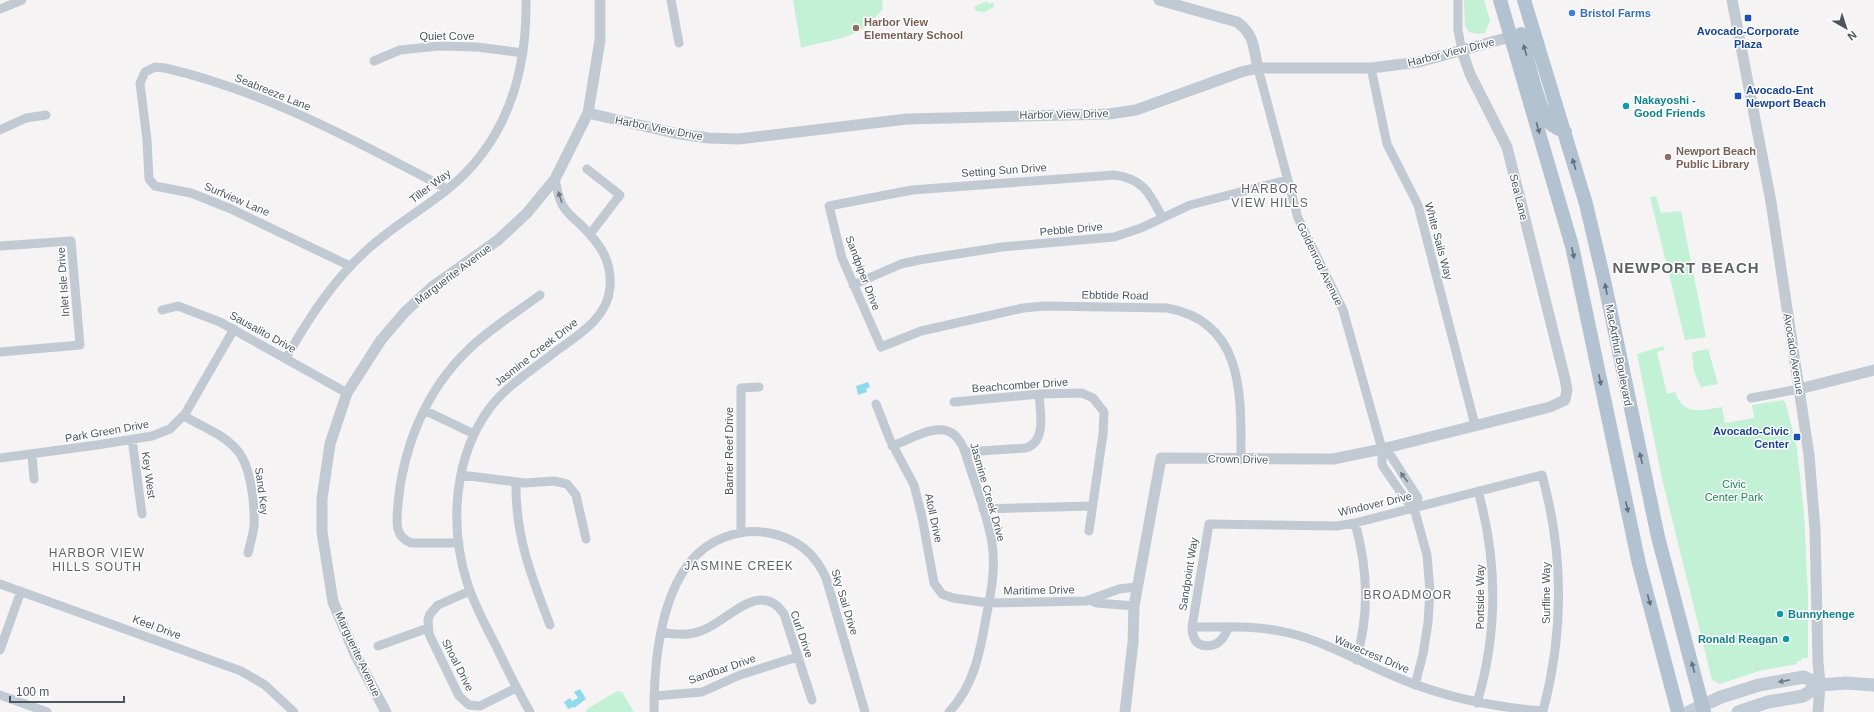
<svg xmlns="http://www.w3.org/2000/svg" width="1874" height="712" font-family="Arial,sans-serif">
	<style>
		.green { fill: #c3f1d5 }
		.water { fill: #90daee }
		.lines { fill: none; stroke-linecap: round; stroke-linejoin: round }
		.minor { stroke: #c1cad2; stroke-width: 9 }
		.tertiary { stroke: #c1cad2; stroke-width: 11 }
		.secondary { stroke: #c1cbd6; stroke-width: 13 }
		.primary { stroke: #b3c2d1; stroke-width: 14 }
		.oneway { fill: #64717d }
		.oneway2 { fill: #6e7983 }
		.oneway3 { fill: #6e7984 }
		.shop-dot { fill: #3f7fe0; stroke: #fff; stroke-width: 1.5 }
		.transit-dot { fill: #1a4fb4; stroke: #fff; stroke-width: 1.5 }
		.education-dot { fill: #8d6e63; stroke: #fff; stroke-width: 1.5 }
		.culture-dot { fill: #0f9aa8; stroke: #fff; stroke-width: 1.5 }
		.labels { text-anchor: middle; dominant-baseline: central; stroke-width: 3; stroke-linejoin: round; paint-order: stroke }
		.shop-label { font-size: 11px; font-weight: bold; fill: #366cbe; stroke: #fff; text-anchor: start }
		.education-label { font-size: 11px; font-weight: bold; fill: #785e54; stroke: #fff; text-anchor: start }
		.transit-label { font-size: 11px; font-weight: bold; fill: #164399; stroke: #fff }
		.street-label { font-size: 11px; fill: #4a5661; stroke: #fff }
		.culture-label { font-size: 11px; font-weight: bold; fill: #0d838f; stroke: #fff; text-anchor: start }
		.park-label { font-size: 11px; fill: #17864f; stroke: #fff }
		.neighbourhood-label { font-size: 12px; letter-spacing: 1px; fill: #5f6368; stroke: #fff }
		.district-label { font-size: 15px; font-weight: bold; letter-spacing: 1px; fill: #5f6368; stroke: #fff }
	</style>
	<rect width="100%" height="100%" fill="#f5f3f3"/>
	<path class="green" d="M793,0H882L883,9C857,42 837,37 801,48Z
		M1464,0H1484L1490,20L1485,33L1478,34L1469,32L1465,26Z
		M987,1L988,4L993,2L994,7L984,12L976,11L974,7Z
		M1656,196L1661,213L1681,211L1706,337L1685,340L1650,197Z
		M1663,346L1664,350L1657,352L1667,394L1675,392C1684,417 1701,410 1722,407L1725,423L1754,418L1752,405L1783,400L1786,404L1797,449L1804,513L1808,598V658H1802L1801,661H1797V664L1759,671L1720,684L1712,680L1662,479L1637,354Z
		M1708,349L1718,384L1701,387L1694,372L1692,352Z
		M617,691L622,692L634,712H586L587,709Z"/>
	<path class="water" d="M868,382L870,387L866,389L867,392L858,395L856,386Z
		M580,689L586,699L574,708L573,707L568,709L564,702L570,698L572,701L578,698L574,692Z"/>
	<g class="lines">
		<path class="minor" d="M671,0L679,43
			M1458,0V30L1462,51
			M0,9L22,0
			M374,61L400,50L439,46L477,47L523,53
			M1258,68L1298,218L1343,310L1382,449V465L1406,500L1414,508L1427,555L1430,592L1428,623L1423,654L1415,685
			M1371,68L1387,144L1418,205L1475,425
			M0,130L26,118L46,115
			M587,169L620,195L590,234
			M1162,217C1150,194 1143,178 1114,175L912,190L829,206L842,258L881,347L921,331L1023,308L1044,306L1167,308C1245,322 1241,396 1241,459
			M0,246L71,241L80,345L0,352
			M350,266L231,209L191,193L155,186L149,179L147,140L140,83L145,72L155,67L165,68C265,91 358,142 447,189
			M853,285L901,264L919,260L1002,247L1114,237L1141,228L1190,205L1287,180
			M162,310L178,306L220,322L347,393
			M286,358C309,318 333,280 368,249C393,226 422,210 448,189C507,141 527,73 526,0
			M1751,398L1799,389
			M954,402L1039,394L1082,393L1093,398L1104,412L1103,434L1089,531
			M876,404L890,440L914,485L922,517L934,583L942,594L953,598L989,603L1086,601L1119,589L1137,587
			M424,410L474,434
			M184,416C201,426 223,434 236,449C251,464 255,505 254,526C253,535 250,544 248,553
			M132,439L142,514
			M892,446C921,435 951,413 965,452C974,482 987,512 992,543C996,568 991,593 986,618C980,652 974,686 949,712
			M1382,449L1391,456L1418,498L1414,508
			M965,452L1026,448C1047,441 1040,412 1039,394
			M32,455L34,479
			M0,458L97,445L152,436L170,429L185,414L234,329
			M461,475L525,483L554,481L567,484L576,495L586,539
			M516,482C515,535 531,576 550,625
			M983,509L1092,506
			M1355,523C1368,569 1370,614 1356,660
			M741,532V388L759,387
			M459,543H411C393,536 397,519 398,504C403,447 426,390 468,350C489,329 516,313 540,295
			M0,584L241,671L265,685L294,712
			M470,591L438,605L430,614L428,620L429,634L459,696L469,705L480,706L516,688
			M1089,600L1097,603L1134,606
			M1192,627C1224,627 1257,625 1289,633C1324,641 1362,663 1396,677C1443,697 1492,707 1543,711C1564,632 1564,554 1542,475L1355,523L1337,526L1209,524L1192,627C1192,631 1193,636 1195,640C1200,648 1214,647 1220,641C1224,638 1226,632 1229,627
			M661,632C675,635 688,636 701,631C728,622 759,578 784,614L812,700
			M378,646L428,628
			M0,650L21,591
			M0,695L47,712
			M654,696L702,692L740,675L797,657
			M1477,703C1498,632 1498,562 1478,491
			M530,712C518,691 507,669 497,648C486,626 474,605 467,582C449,526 454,457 489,409C506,386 532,370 555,352C578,335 608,318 610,287C612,259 599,243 580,224C574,219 567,213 563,206C558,198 557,188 555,179
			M654,712C654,655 662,559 725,537C739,532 754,530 769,533C796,538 815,553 826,578L865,712"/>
		<path class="tertiary" d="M1159,0L1237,22C1255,35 1253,47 1258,68
			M1732,0L1771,202L1809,455L1815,529L1818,662L1820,685L1818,712
			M588,113L674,133L708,138L739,139L907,119L1109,114L1136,110L1241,72L1258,68H1371L1419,62L1517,35
			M1799,389L1874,370
			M386,712L356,656L333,602L322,532V499L330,444L347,393L381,340L405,312L432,287L498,240L527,213L555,179L588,113L600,40V0
			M1125,712L1133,642L1134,606L1161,458L1333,459L1382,449L1550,407L1565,400L1567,390L1565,379L1507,147L1470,74L1462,51"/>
		<path class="secondary" d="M1689,712L1721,697L1759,685L1804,677L1820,685L1846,683L1874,685
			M1738,712L1768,702L1803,696L1820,685"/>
		<path class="primary" d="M1500,0L1572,246L1639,564L1678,712
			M1524,0L1586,204L1604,280L1658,537L1704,712
			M1521,34C1526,54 1538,108 1549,122C1553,127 1559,129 1565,132"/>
	</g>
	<defs><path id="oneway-solid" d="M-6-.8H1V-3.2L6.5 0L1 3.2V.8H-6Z"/></defs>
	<g class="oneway">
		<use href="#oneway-solid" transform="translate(1525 50) rotate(-106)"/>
		<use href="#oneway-solid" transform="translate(1538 128) rotate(73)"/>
		<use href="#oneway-solid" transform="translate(1574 164) rotate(-107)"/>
		<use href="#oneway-solid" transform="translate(1573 253) rotate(78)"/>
		<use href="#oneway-solid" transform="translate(1606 289) rotate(-101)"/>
		<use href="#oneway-solid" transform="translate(1600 380) rotate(78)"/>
		<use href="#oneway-solid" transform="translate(1641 458) rotate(-103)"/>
		<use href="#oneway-solid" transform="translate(1627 507) rotate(78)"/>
		<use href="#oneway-solid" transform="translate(1649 600) rotate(75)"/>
		<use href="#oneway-solid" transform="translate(1693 667) rotate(-105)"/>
	</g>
	<g class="oneway2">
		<use href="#oneway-solid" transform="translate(560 197) rotate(-108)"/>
		<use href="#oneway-solid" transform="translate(1404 477) rotate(-127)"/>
	</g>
	<use class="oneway3" href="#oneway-solid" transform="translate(1784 681) rotate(169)"/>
	<circle class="shop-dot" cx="1572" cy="13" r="4"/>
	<g class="transit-dot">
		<rect x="1744" y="14" width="8" height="8" rx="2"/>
		<rect x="1734" y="92" width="8" height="8" rx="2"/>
		<rect x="1793" y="433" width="8" height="8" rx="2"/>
	</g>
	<g class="education-dot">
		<circle cx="856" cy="28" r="4"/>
		<circle cx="1668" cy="157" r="4"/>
	</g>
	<g class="culture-dot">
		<circle cx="1626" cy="106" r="4"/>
		<circle cx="1780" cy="614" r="4"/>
		<circle cx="1786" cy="639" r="4"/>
	</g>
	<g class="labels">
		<g class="shop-label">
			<text x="1580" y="13">Bristol Farms</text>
		</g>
		<g class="education-label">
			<text x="864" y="22">Harbor View<tspan x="864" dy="13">Elementary School</tspan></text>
			<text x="1676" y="151">Newport Beach<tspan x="1676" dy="13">Public Library</tspan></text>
		</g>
		<g class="transit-label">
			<text x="1748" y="31">Avocado-Corporate<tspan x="1748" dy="13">Plaza</tspan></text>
			<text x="1746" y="90" text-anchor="start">Avocado-Ent<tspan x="1746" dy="13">Newport Beach</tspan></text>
			<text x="1789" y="431" text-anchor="end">Avocado-Civic<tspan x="1789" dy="13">Center</tspan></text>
		</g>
		<g class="street-label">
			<text x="447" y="36">Quiet Cove</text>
			<text transform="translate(1451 52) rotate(-14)">Harbor View Drive</text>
			<text transform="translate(273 92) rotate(22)">Seabreeze Lane</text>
			<text transform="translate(1064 114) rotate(-1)">Harbor View Drive</text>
			<text transform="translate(659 128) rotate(11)">Harbor View Drive</text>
			<text transform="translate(1004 170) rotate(-4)">Setting Sun Drive</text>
			<text transform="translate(430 186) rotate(-37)">Tiller Way</text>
			<text transform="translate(1519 197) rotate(76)">Sea Lane</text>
			<text transform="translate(237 199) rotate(23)">Surfview Lane</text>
			<text transform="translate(1071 229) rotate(-5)">Pebble Drive</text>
			<text transform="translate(1439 241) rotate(75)">White Sails Way</text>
			<text transform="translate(1320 264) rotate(64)">Goldenrod Avenue</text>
			<text transform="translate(863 273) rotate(69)">Sandpiper Drive</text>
			<text transform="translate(453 274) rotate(-37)">Marguerite Avenue</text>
			<text transform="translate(63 282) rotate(-94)">Inlet Isle Drive</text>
			<text transform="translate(1115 295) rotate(1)">Ebbtide Road</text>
			<text transform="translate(263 332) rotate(29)">Sausalito Drive</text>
			<text transform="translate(536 352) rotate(-38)">Jasmine Creek Drive</text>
			<text transform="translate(1794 354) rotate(81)">Avocado Avenue</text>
			<text transform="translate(1619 355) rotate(79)">MacArthur Boulevard</text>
			<text transform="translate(1020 385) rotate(-4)">Beachcomber Drive</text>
			<text transform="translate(107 431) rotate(-10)">Park Green Drive</text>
			<text transform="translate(729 451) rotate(-90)">Barrier Reef Drive</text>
			<text transform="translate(1238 459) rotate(1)">Crown Drive</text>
			<text transform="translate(149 475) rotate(82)">Key West</text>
			<text transform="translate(262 491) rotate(83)">Sand Key</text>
			<text transform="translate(988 492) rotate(74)">Jasmine Creek Drive</text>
			<text transform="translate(1375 504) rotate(-13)">Windover Drive</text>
			<text transform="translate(934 518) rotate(78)">Atoll Drive</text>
			<text transform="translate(1188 574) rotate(-81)">Sandpoint Way</text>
			<text transform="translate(1039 590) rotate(-1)">Maritime Drive</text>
			<text transform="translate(1546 593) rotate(-90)">Surfline Way</text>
			<text transform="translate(1480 597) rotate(-90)">Portside Way</text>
			<text transform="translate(845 602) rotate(73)">Sky Sail Drive</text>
			<text transform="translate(157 627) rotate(20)">Keel Drive</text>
			<text transform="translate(802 634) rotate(71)">Curl Drive</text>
			<text transform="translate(358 654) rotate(65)">Marguerite Avenue</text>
			<text transform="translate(1372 654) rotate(23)">Wavecrest Drive</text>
			<text transform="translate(458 665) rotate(63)">Shoal Drive</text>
			<text transform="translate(722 669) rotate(-19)">Sandbar Drive</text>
		</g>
		<g class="culture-label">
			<text x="1634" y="100">Nakayoshi -<tspan x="1634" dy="13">Good Friends</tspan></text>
			<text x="1788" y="614">Bunnyhenge</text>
			<text x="1778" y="639" text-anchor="end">Ronald Reagan</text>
		</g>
		<g class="park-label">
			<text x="1734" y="484">Civic<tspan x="1734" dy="13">Center Park</tspan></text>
		</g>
		<g class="neighbourhood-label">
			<text x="1270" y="189">HARBOR<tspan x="1270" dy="14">VIEW HILLS</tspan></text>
			<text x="97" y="553">HARBOR VIEW<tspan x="97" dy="14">HILLS SOUTH</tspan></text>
			<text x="739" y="566">JASMINE CREEK</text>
			<text x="1408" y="595">BROADMOOR</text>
		</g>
		<g class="district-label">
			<text x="1686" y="267">NEWPORT BEACH</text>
		</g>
	</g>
	<g transform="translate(1846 28) rotate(141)" stroke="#ffffff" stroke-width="3" paint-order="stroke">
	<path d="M0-3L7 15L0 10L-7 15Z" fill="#4a5661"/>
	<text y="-6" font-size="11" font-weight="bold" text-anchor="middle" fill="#4a5661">N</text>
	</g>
	<path d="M10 696v6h114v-6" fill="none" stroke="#4a5661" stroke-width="2"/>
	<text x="16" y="696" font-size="12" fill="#4a5661" stroke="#ffffff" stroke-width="3" paint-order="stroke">100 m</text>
</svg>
